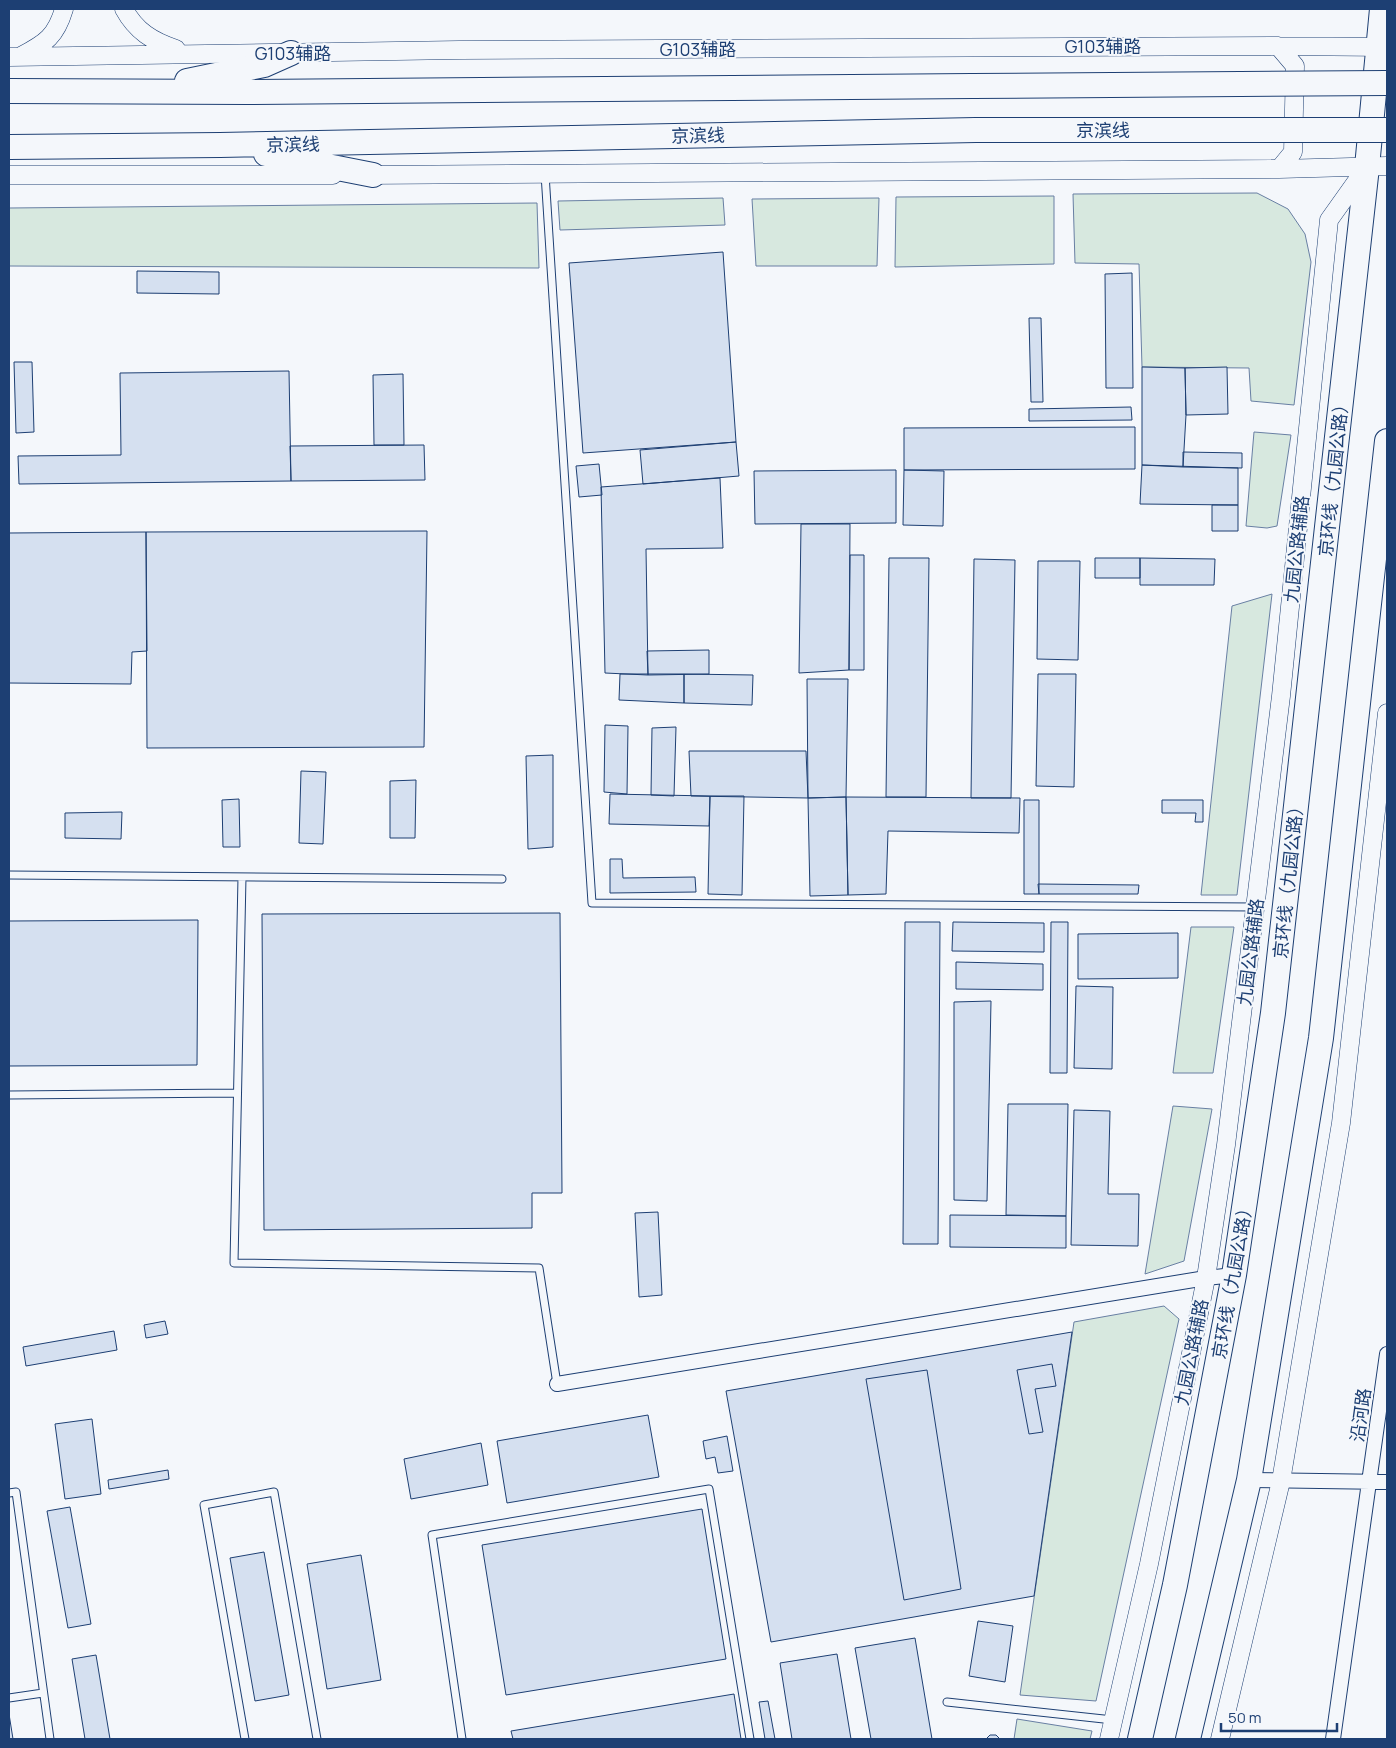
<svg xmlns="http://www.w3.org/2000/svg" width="1396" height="1748" font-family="Manrope,'Noto Sans SC',sans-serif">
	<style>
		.green { fill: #d7e8df; stroke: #687fa3 }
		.building { fill: #d5e0f0; stroke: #1d3f73 }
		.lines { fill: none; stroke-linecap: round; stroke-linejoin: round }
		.service-casing { stroke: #1d3f73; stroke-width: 9 }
		.minor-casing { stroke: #1d3f73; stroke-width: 16 }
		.tertiary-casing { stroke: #1d3f73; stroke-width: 19 }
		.trunk-casing { stroke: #1d3f73; stroke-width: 26 }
		.service { stroke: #f4f7fb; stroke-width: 7 }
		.minor { stroke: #f4f7fb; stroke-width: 14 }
		.tertiary { stroke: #f4f7fb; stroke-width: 18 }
		.trunk { stroke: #f4f7fb; stroke-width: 24 }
		.trunk-bridge-casing { stroke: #1d3f73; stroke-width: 26; stroke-linecap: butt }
		.trunk-bridge { stroke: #f4f7fb; stroke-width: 24 }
		.labels { text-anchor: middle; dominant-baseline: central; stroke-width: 4; stroke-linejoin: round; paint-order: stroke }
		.street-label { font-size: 18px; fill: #1d3f73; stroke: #f4f7fb }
	</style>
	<rect width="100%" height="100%" fill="#f4f7fb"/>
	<path class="green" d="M1257,193L1288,209L1305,234L1311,262L1294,405L1251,401L1249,368L1142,367L1139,264L1075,263L1073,194Z
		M1054,196V264L895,267L896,197Z
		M723,198L725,225L560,230L558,201Z
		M879,198L877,266H756L752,199Z
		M537,203L539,268L9,266V208Z
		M1254,432L1291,435L1277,526L1267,528L1246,526Z
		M1272,594L1237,895H1201L1232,606Z
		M1191,927H1234L1213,1073H1173Z
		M1173,1106L1212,1109L1184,1261L1145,1274Z
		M1164,1306L1179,1319L1096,1701L1020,1695L1074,1322Z
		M1017,1719L1092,1731L1090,1739H1014Z"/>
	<path class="building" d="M723,252L736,442L583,453L569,263Z
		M137,271L219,272V294L137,293Z
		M1132,273L1133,388H1106L1105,274Z
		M1029,318H1041L1043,402H1031Z
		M14,362H32L34,432L16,433Z
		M1142,367L1185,368L1186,415L1183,467L1142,465Z
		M1227,367L1228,414L1186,415L1185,368Z
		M289,371L291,481L19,484L18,456L121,455L120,373Z
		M403,374L404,445H374L373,375Z
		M1131,407L1132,420L1029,421V409Z
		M1135,427V469L904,470V428Z
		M736,442L739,476L643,484L640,450Z
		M424,445L425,480L291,481L290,446Z
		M1183,452L1242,453V468L1183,467Z
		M599,464L602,495L579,497L576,466Z
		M1142,465L1238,468V505L1140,504Z
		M896,470V523L755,524L754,471Z
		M904,470L944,471L943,526L903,525Z
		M720,478L723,548L646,549L648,675L605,673L601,487Z
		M1212,505H1238V531H1212Z
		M801,524H850L849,670L799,673Z
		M427,531L424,747L147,748L146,532Z
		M146,532L147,651L132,652L131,684L9,683V533Z
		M850,555H864V670H849Z
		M889,558H929L926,797H886Z
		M1095,558H1140V578H1095Z
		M1140,558L1215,559L1214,585H1140Z
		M974,559L1015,560L1011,798H971Z
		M1038,561H1080L1078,660L1037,659Z
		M709,650V674L648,675L647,651Z
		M620,674H684V703L619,700Z
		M684,674L753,675L752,705L684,703Z
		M1038,674H1076L1074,787L1036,786Z
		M807,679H848L846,797L808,798Z
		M605,725L628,726L627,794L604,792Z
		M676,727L674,796L651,795L652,728Z
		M689,751H806L808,798L691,796Z
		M553,755V847L528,849L526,756Z
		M301,771L326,772L323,844L299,843Z
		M416,780L415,838H390V781Z
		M610,794L710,796L709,826L609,824Z
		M710,796H744L742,895L708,894Z
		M846,797L848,895L810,896L808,798Z
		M846,797L1020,798L1019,833L888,831L886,894L848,895Z
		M239,799L240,847H223L222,800Z
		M1024,800H1039V894H1024Z
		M1162,800H1203V822H1195L1196,813H1162Z
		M122,812L121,839L65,838V813Z
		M610,859H622L623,878L695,877L696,892L610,893Z
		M1038,884L1139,885L1138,894H1039Z
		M560,913L562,1193H532V1228L264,1230L262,914Z
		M198,920L197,1065L9,1066V921Z
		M905,922H940L938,1244H903Z
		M953,922L1044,923V952L952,951Z
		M1051,922H1068L1067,1073H1050Z
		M1178,933V978L1078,979V934Z
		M956,962L1043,964V990L956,989Z
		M1076,986L1113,987L1112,1069L1074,1068Z
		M991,1001L987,1201L954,1200V1002Z
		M1008,1104H1068L1066,1216L1006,1215Z
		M1074,1110L1110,1111L1108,1194H1139L1138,1246L1071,1245Z
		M658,1212L662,1295L639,1297L635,1213Z
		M950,1215L1066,1216V1248L950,1247Z
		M165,1321L168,1334L146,1338L144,1325Z
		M114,1331L117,1350L26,1366L23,1347Z
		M1072,1332L1034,1596L771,1642L726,1391Z
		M1052,1364L1056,1386L1035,1389L1043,1432L1029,1434L1017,1370Z
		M927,1370L961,1589L904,1600L866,1379Z
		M648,1415L659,1477L507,1503L497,1441Z
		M92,1419L101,1494L65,1499L55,1424Z
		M727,1436L733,1471L718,1473L715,1457L706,1459L703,1441Z
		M481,1443L488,1485L411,1499L404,1459Z
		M168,1470L169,1479L109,1489L108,1480Z
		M70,1507L91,1624L68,1628L47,1511Z
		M702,1509L726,1659L506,1695L482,1545Z
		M264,1552L289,1695L255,1701L230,1558Z
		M361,1555L381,1680L327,1689L307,1564Z
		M978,1621L1013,1626L1005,1682L969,1676Z
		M915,1638L932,1739H871L855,1648Z
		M837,1654L851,1739H792L780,1663Z
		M96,1655L110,1739H85L72,1659Z
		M734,1694L741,1739H513L511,1731Z
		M768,1701L775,1739H765L759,1702Z
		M9,1714L13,1739H9Z
		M990,1735H996L1000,1739H986Z"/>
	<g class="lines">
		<g class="service-casing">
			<path id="service" d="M545,174L592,903L1255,907
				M9,875L502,879
				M242,877L234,1263L539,1268L557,1384
				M9,1095L237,1093
				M9,1493L16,1492L50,1739
				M9,1698L43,1693
				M947,1702L1113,1720
				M245,1739L204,1505L274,1492L317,1739
				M462,1739L432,1535L709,1489L750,1739"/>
		</g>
		<g class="minor-casing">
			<path id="minor" d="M557,1384L1206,1278L1234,1275
				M1249,1480L1387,1482
				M1333,1739L1387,1354"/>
		</g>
		<g class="tertiary-casing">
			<path id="tertiary" d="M124,9C136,31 152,41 176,49
				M1278,46L1295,66L1293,152L1279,169
				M21,56C46,43 56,36 64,9
				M9,57L459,50L1278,46L1387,47
				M9,175H333
				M362,175L1279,169L1387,166
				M1109,1739L1149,1564L1206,1278L1226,1145L1281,696L1329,220L1366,168
				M1220,1739L1281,1481L1341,1123L1387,713"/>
		</g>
		<g class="trunk-casing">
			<path id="trunk" d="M187,81L264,65L291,53
				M9,91L246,92L972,86
				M9,147L220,145L976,130
				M266,154L373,175
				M1140,1739L1175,1585L1234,1275L1273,1013L1367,167L1382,9
				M1188,1739L1249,1480L1321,1038L1387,441"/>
		</g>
		<use href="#service" class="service"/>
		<use href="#minor" class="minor"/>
		<use href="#tertiary" class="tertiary"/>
		<use href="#trunk" class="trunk"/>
		<g class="trunk-bridge-casing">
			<path id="trunk-bridge" d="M972,86L1387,83
				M976,130H1387"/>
		</g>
		<use href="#trunk-bridge" class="trunk-bridge"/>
	</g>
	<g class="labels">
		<g class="street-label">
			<text x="1103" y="46">G103辅路</text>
			<text x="698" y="49">G103辅路</text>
			<text x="293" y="53">G103辅路</text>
			<text x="1103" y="130">京滨线</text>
			<text transform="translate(698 135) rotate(-1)">京滨线</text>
			<text transform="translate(293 144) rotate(-1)">京滨线</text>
			<text transform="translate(1333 476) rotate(-84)">京环线（九园公路）</text>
			<text transform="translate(1296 549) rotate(-84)">九园公路辅路</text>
			<text transform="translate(1288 878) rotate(-84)">京环线（九园公路）</text>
			<text transform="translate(1250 952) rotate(-83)">九园公路辅路</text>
			<text transform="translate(1232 1279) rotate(-80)">京环线（九园公路）</text>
			<text transform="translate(1191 1352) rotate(-79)">九园公路辅路</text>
			<text transform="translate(1360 1415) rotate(-82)">沿河路</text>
		</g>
	</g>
	<rect width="1396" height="1748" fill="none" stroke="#1d3f73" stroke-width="20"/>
	<path d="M1221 1723v8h116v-8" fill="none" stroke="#1d3f73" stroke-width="2.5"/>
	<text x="1228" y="1723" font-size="15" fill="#1d3f73" stroke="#f4f7fb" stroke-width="4" paint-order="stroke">50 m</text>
</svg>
